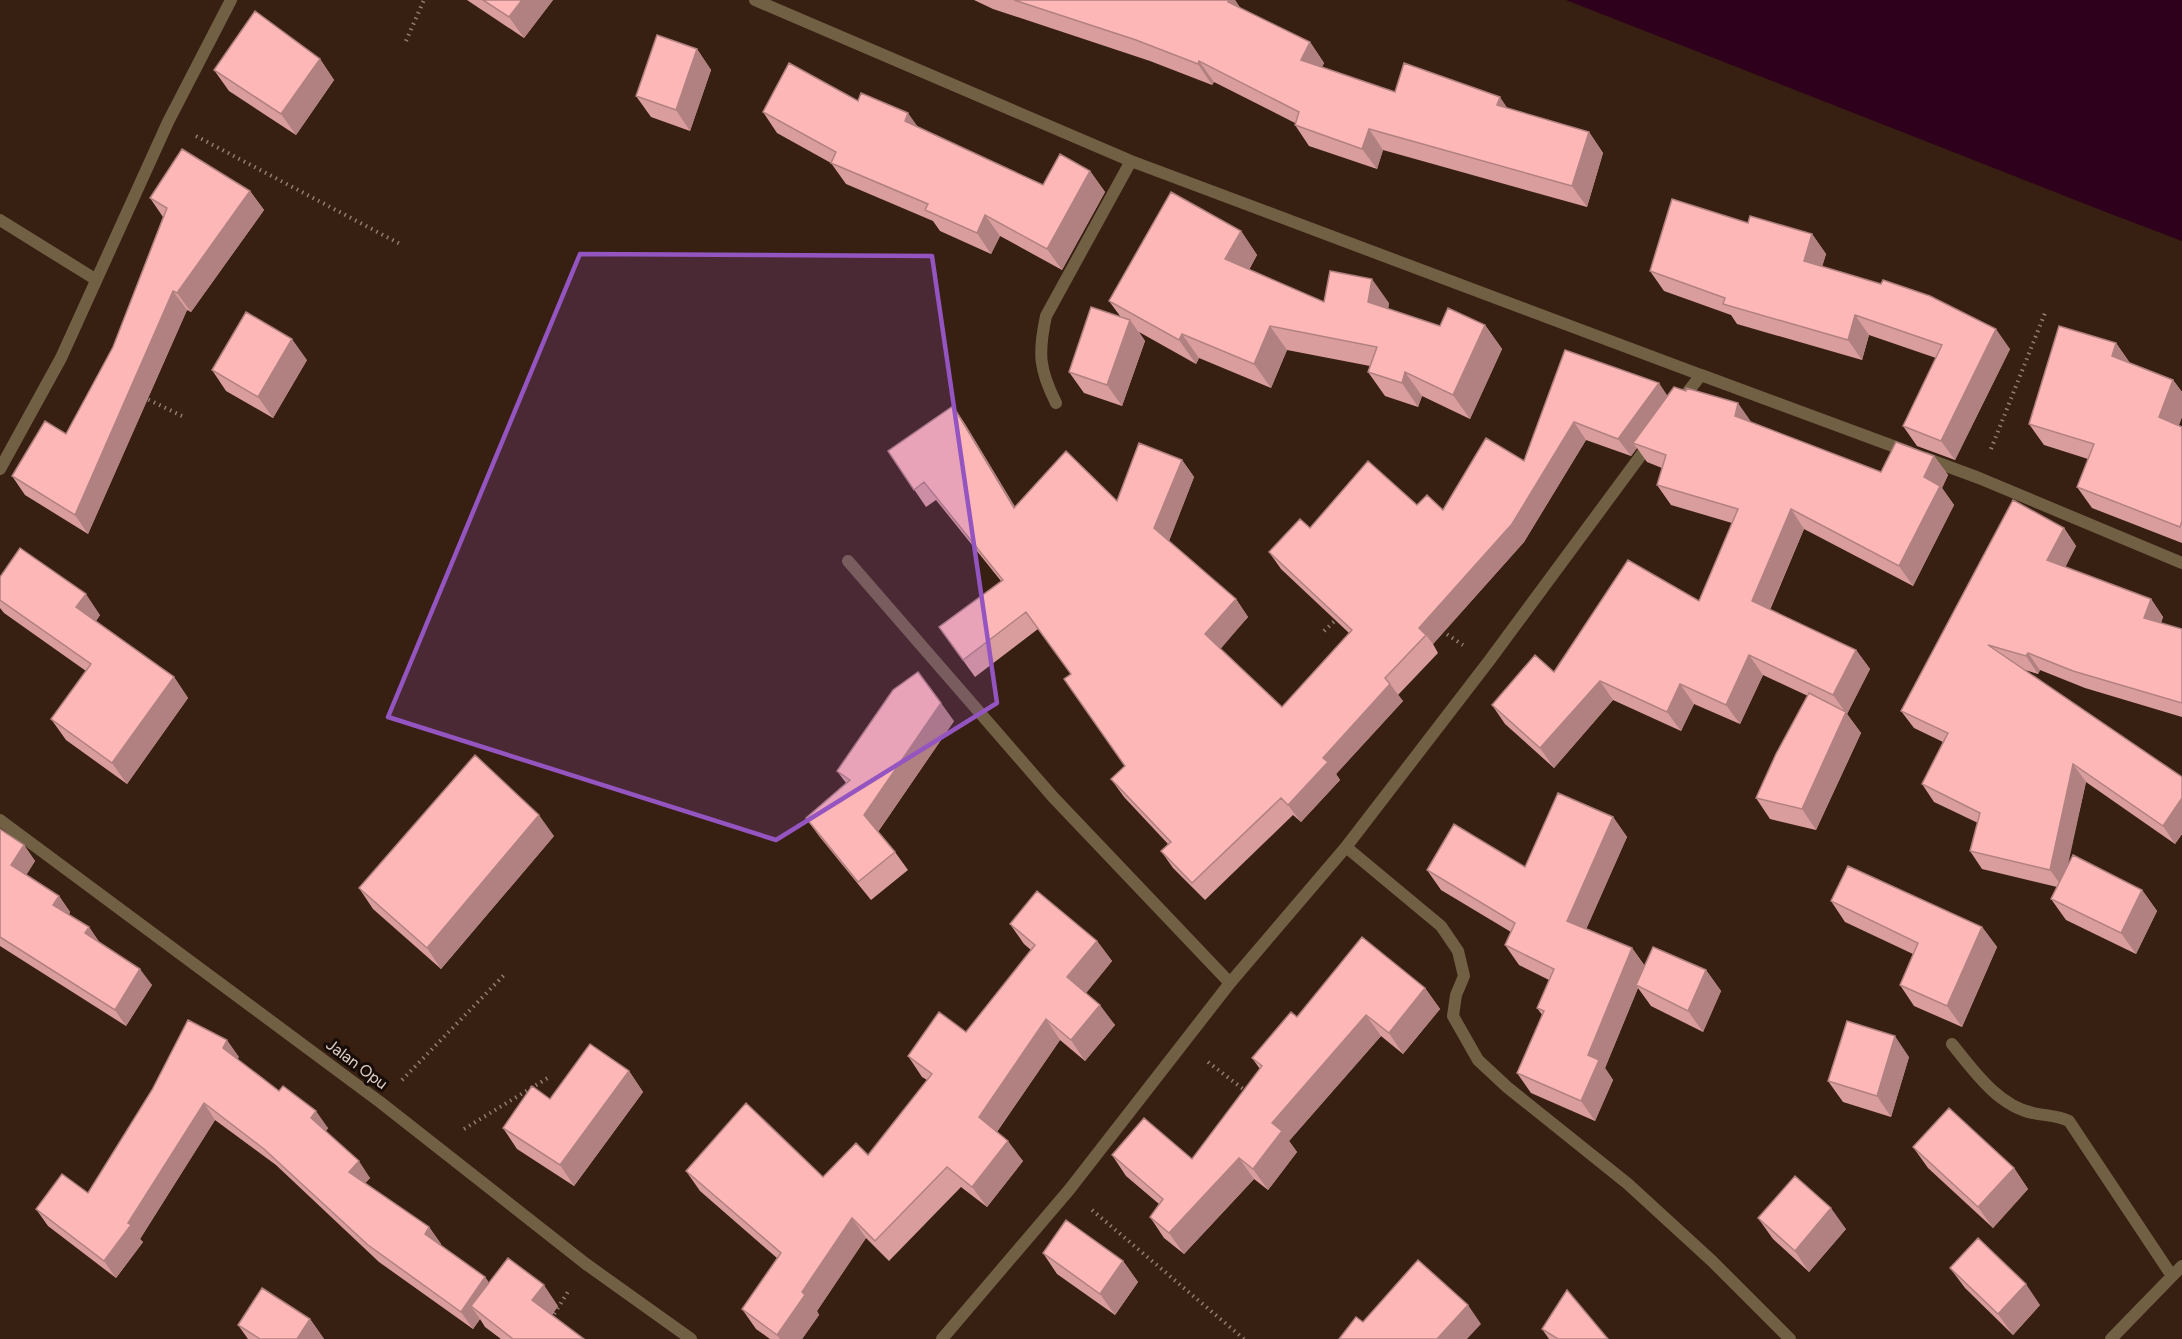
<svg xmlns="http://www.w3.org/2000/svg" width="2182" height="1339" font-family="Figtree,sans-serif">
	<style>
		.water { fill: #2e001b }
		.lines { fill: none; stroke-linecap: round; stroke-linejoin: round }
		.path { stroke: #917d72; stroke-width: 4; stroke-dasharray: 1.5 4.5; stroke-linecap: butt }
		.street { stroke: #726045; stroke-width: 12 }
		.wall { fill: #da9d9d }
		.shaded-wall { fill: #b18080 }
		.building { fill: #fdb7b7; stroke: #b18080; stroke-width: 1.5 }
		.marked { fill: #9455c1; fill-opacity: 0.2; stroke: #9455c1; stroke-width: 4.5; stroke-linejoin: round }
		.labels { text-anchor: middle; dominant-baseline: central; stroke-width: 6; stroke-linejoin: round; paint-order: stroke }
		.street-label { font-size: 16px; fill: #e1d0c7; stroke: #170c07 }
	</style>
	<rect width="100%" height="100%" fill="#371f12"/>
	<path class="water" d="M1566,0H2182V241L2098,209Z"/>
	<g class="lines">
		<path class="path" d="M406,41L424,0
			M196,136L402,245
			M143,397L182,416
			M1991,449L2045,313
			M1324,631L1339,617
			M1442,631L1463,645
			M1208,1062L1247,1092
			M402,1080L506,973
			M464,1129L551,1076
			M1092,1210L1244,1339
			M551,1319L569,1290"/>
		<path class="street" d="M755,0L1131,161L1701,375
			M0,220L95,279
			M1680,402L1701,375L1909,452
			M1056,403C1039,369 1038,353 1046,316L1131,161
			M1925,458L1979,478L2182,563
			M0,469L61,358L168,122L231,0
			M848,561L1053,797L1230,983
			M0,820L380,1102L586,1264L691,1339
			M1346,847L1441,926L1458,951L1464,976L1456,995L1453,1016L1478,1060L1507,1087L1628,1184L1712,1261L1790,1339
			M1952,1044C1973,1070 1998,1106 2033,1113C2046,1116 2056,1115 2069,1121L2172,1276
			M942,1339L1069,1190L1230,983L1346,847L1489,661L1650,443
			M2111,1339L2182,1266"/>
	</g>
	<path class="wall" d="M467,0H553L524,38Z
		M974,0H1235L1240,8L1310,42L1324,63L1322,67L1395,92L1507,108L1589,132L1603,153L1587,207L1383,150L1377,169L1309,146L1295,125V123L1214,82L1212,85L1150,61L993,9Z
		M697,49L711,70L690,131L651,117L636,96Z
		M320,59L334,80L296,135L229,91L214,70Z
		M858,101L1043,185L1090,171L1105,192L1062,270L1000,236L991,254L940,231L933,221L846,184L831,163L777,133L763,112Z
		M250,191L264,210L191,312L187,310L88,534L25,495L12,476L66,434L113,347L163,217L150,198Z
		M1748,223L1812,234L1826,254L1822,266L2010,349L1955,460L1917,446L1903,426L1936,358L1869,335L1862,360L1737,324L1731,315L1664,291L1650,271Z
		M1241,231L1257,255L1249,270L1324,302L1389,303L1388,309L1440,326L1485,325L1502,349L1470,419L1422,396L1418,407L1385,396L1368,372L1370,366L1287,350L1271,388L1199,358L1196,364L1139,332L1145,341L1122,406L1084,393L1069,372L1120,316L1109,301Z
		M2116,343L2130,363L2173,380L2182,392V417L2179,425L2182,427V543L2092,508L2077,487L2088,459L2044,445L2029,424Z
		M1565,350L1668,396L1751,422L1881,472L1934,456L1948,475L1942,488L1954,505L1913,586L1804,529L1770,610L1856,650L1870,669L1847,714L1861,733L1816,830L1770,819L1756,798L1808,696L1763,675L1740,724L1694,704L1681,731L1613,700L1554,768L1505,724L1492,705L1554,672L1699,601L1732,523L1671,505L1657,485L1662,468L1647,462L1637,448L1631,456L1586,440L1524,542L1433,644L1438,653L1398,695L1403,701L1336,774L1340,780L1301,822L1293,815L1205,900L1173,868L1161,851L1168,844L1124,797L1111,779L1125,766L1071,674L1038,629L975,677L939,627L1001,581L936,500L926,507L888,451L953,406L965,424L1015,507L1117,501L1182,460L1194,477L1169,541L1236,599L1248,617L1220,648L1282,707L1349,633L1281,569L1269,552L1310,528L1417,505L1443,510L1524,461Z
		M307,360L273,418L226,391L212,370Z
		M2064,528L2076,546L2065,567L2151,599L2163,617L2161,623L2182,629V717L2085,688L2040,670L2038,674L2025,670L2182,777V834L2175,844L2086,782L2067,866L2142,890L2157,911L2136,954L2066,920L2051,899L2057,887L1982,869L1970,851L1978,823L1934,802L1922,784L1943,742L1914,728L1901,711Z
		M0,577L100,615L96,621L174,677L188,698L127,784L66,740L51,719L86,671L4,613L0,608Z
		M954,721L878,832L895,852L908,870L871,900L819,836L806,818L846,783L837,771Z
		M1613,817L1627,837L1586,929L1632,948L1645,966L1706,970L1721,991L1703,1032L1651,1006L1638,988L1605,1068L1613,1080L1595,1121L1531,1093L1517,1073L1543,1016L1537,1008L1549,980L1519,965L1505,945L1511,932L1441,890L1427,870L1525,867Z
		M0,829L24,845L35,861L26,875L59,896L70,912L69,915L89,927L100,943L152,985L126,1026L0,946Z
		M554,836L441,969L373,909L359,888Z
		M1831,901L1982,927L1997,947L1962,1027L1914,1006L1900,985L1913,954L1845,922Z
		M1010,924L1097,941L1112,961L1086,993L1115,1025L1085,1061L1060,1040L997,1132L1023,1161L987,1207L961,1187L889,1261L866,1238L817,1311L819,1315L802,1339H770L756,1329L742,1309L777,1258L700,1191L686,1171L823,1177L868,1155L927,1080L922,1077L908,1056L966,1032L1031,950L1024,944Z
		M1425,988L1440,1009L1403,1054L1381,1036L1289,1141L1297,1152L1268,1190L1254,1179L1184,1254L1164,1238L1150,1217L1159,1204L1126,1176L1112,1155L1192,1159L1260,1069L1252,1058L1297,1017Z
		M239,1057L237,1059L328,1128L326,1131L370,1178L365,1183L429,1227L441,1244L440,1245L485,1277L489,1283L558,1306L552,1315L584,1339H501L485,1327L480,1319L473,1329L379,1262L276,1165L215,1120L140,1239L143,1242L116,1278L48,1226L36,1209L88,1193Z
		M1909,1057L1891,1117L1843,1102L1828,1081Z
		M629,1071L643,1092L574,1186L517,1149L503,1128L550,1099Z
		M1913,1147L2014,1168L2028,1189L1993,1228L1928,1168Z
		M1758,1218L1846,1229L1809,1272L1773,1239Z
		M1043,1253L1123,1261L1138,1282L1115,1315L1057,1274Z
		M1950,1268L2040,1305L2013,1335L1965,1288Z
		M310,1319L324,1339H248L238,1325Z
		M1542,1329L1608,1339H1549Z"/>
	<path class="shaded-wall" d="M522,0H553L524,38L509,17Z
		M1229,0H1235L1246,16L1228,2Z
		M1310,42L1324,63L1315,81L1301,60Z
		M697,49L711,70L690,131L676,110Z
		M320,59L334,80L296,135L281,114Z
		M1199,61L1214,82L1212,85L1198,64Z
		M1500,97L1514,118L1497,105Z
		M908,113L923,134L905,121Z
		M1369,129L1383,150L1377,169L1362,149Z
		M1589,132L1603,153L1587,207L1572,186Z
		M1090,171L1105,192L1062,270L1047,249Z
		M250,191L264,210L191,312L177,293Z
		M985,215L1000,236L991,254L977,233Z
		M1241,231L1257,255L1241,283L1225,259Z
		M1812,234L1826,254L1818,281L1804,261Z
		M1372,279L1389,303L1385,326L1368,302Z
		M173,291L187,310L88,534L75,515Z
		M1855,315L1869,335L1862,360L1848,340Z
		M1130,320L1145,341L1122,406L1107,385Z
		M1485,325L1502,349L1470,419L1453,395Z
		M1270,326L1287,350L1271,388L1254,364Z
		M1996,329L2010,349L1955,460L1941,441Z
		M1182,334L1199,358L1196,364L1179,340Z
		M292,339L307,360L273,418L258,397Z
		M2116,343L2130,364L2112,356Z
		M1405,372L1422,396L1418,407L1402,383Z
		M2173,380L2182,392V417L2173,438L2159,417Z
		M1659,383L1671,401L1633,443L1637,448L1631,456L1618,439Z
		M1738,403L1752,423L1735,416Z
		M953,406L965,424L1026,525L1014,508Z
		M1574,422L1586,440L1524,542L1433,644L1426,635L1419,628Z
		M1934,456L1948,475L1942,488L1954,505L1913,586L1899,566L1924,477Z
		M1182,460L1194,477L1167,546L1154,528Z
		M1791,509L1804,529L1765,620L1752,601Z
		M2064,528L2076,546L2060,578L2047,560Z
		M86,594L100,615L91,628L76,607Z
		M1236,599L1248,617L1218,652L1205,634Z
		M2151,599L2163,617L2156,636L2144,618Z
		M1856,650L1870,669L1847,714L1861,733L1816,830L1802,809L1846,713L1833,695Z
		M2028,653L2040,670L2038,674L2026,656Z
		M1749,655L1763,675L1740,724L1726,705Z
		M174,677L188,698L127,784L112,763Z
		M1600,681L1613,700L1554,768L1540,748Z
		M1390,684L1403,701L1336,774L1340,780L1301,822L1288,805L1323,758Z
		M1680,684L1694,704L1681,731L1667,712Z
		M941,703L954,721L877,833L864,815Z
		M2073,764L2086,782L2063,888L2050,870Z
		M2182,798V834L2175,844L2163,826Z
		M539,815L554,836L441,969L427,948Z
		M1613,817L1627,837L1581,941L1567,921Z
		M24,845L35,861L22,882L11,865Z
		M2142,890L2157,911L2136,954L2121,933Z
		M59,896L70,912L65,921L53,905Z
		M89,927L100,944L85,933Z
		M1982,927L1997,947L1962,1027L1947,1006Z
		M1097,941L1112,961L1082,998L1067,977Z
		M1632,948L1646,968L1636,985L1638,988L1605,1068L1613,1080L1595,1121L1581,1101L1588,1055Z
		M140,969L152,985L126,1026L115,1010Z
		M1706,970L1721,991L1703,1032L1688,1011Z
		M1425,988L1440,1009L1403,1054L1389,1033Z
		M1100,1005L1115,1025L1085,1061L1071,1040Z
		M1366,1015L1381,1036L1289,1141L1297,1152L1268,1190L1253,1169L1272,1123Z
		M1046,1019L1060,1040L993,1137L979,1117Z
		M1895,1036L1909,1057L1891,1117L1877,1096Z
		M227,1040L239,1057L234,1065L223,1048Z
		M629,1071L643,1092L574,1186L560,1165Z
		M204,1103L215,1120L140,1239L143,1242L116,1278L104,1261Z
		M316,1111L328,1128L323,1135L311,1118Z
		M1008,1141L1023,1161L987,1207L972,1187Z
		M1239,1158L1254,1179L1184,1254L1169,1233Z
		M359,1161L370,1178L360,1189L349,1172Z
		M2014,1168L2028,1189L1993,1228L1978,1207Z
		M1831,1208L1846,1229L1809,1272L1795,1251Z
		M852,1218L866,1238L817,1311L819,1315L802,1339H780L777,1335L802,1292Z
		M429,1227L441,1244L437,1250L425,1234Z
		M1123,1261L1138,1282L1115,1315L1100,1294Z
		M485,1277L497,1294L471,1306L480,1319L473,1329L461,1312Z
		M2026,1284L2040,1305L2013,1335L1998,1314Z
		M544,1285L558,1306L547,1321L532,1300Z
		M1468,1305L1481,1324L1467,1339H1437Z
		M310,1319L324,1339H297Z"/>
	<path class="building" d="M483,0H522L509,17Z
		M1014,0H1229L1228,2L1310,42L1301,60L1395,92L1404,63L1500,97L1497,105L1589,132L1572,186L1369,129L1362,149L1295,125L1299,112L1199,61L1198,64L1136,40Z
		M255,11L320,59L281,114L214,70Z
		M657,35L697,49L676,110L636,96Z
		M789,63L858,101L861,93L908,113L905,121L1043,185L1060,154L1090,171L1047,249L985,215L977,233L925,210L928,204L831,163L836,152L763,112Z
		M182,149L250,191L177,293L173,291L75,515L12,476L45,421L66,434L113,347L167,208L150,198Z
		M1171,192L1241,231L1225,259L1324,302L1330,271L1372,279L1368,302L1440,326L1448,308L1485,325L1453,395L1405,372L1402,383L1368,372L1377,347L1270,326L1254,364L1182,334L1179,340L1109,301Z
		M1672,199L1748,223L1750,216L1812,234L1804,261L1881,284L1883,280L1930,296L1996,329L1941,441L1903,426L1942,345L1855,315L1848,340L1723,304L1725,298L1650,271Z
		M1091,307L1130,320L1107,385L1069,372Z
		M246,312L292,339L258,397L212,370Z
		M2059,326L2116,343L2112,356L2173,380L2159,417L2182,427V521L2180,527L2077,487L2094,444L2029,424Z
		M1565,350L1659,383L1618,439L1574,422L1512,524L1419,628L1426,635L1385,678L1390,684L1323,758L1328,762L1288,805L1281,798L1192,883L1161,851L1171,842L1111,779L1125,766L1064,679L1071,674L1026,612L963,660L939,627L1003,580L924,482L914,490L888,451L953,406L1014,508L1066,451L1117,501L1139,443L1182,460L1154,528L1236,599L1205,634L1282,707L1352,630L1269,552L1300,519L1310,528L1368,461L1417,505L1427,495L1443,510L1486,438L1524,461Z
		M1674,387L1686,391V388L1738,403L1735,416L1881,472L1896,442L1934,456L1924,477L1940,486L1899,566L1791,509L1752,601L1856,650L1833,695L1749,655L1726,705L1680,684L1667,712L1600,681L1540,748L1492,705L1535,655L1554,672L1628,560L1699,601L1738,509L1657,485L1666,455L1633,443Z
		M2013,500L2064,528L2047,560L2151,599L2144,618L2182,629V703L2073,671L2028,653L2026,656L1988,645L2182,777V798L2163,826L2073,764L2050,870L1970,851L1980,813L1922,784L1948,733L1901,711Z
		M20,548L86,594L76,607L174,677L112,763L51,719L91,664L0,600V577Z
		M918,672L941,703L864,815L895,852L858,882L806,818L850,780L837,771L893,690Z
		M1809,693L1846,712L1802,809L1756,798L1776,754Z
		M475,755L539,815L427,948L359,888Z
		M1558,793L1613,817L1567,921L1632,948L1588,1055L1599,1060L1581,1101L1517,1073L1544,1011L1537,1008L1554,969L1505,945L1515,923L1427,870L1454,824L1525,867Z
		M0,829L24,845L11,865L59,896L53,905L89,927L85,933L140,969L115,1010L0,937Z
		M2073,855L2142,890L2121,933L2051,899Z
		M1848,866L1982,927L1947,1006L1900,985L1918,943L1831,901Z
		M1037,891L1097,941L1067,977L1100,1005L1071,1040L1046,1019L979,1117L1008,1141L972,1187L947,1167L875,1241L852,1218L802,1292L805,1295L777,1335L742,1309L781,1253L686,1171L746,1103L823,1177L856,1143L868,1155L932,1074L908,1056L939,1012L966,1032L1035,945L1010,924Z
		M1362,937L1425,988L1389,1033L1366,1015L1272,1123L1282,1131L1253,1169L1239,1158L1169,1233L1150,1217L1163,1199L1112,1155L1144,1118L1192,1159L1262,1066L1252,1058L1291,1012L1297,1017Z
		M1653,947L1706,970L1688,1011L1636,985Z
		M188,1020L227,1040L223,1048L279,1091L283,1086L316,1111L311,1118L359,1161L349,1172L429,1227L425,1234L485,1277L461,1312L368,1245L264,1149L204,1103L128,1223L131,1225L104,1261L36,1209L62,1174L88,1193L152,1090Z
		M1847,1021L1895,1036L1877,1096L1828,1081Z
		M590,1044L629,1071L560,1165L503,1128L532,1086L550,1099Z
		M1949,1108L2014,1168L1978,1207L1913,1147Z
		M1795,1176L1831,1208L1795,1251L1758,1218Z
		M1066,1220L1123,1261L1100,1294L1043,1253Z
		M1978,1238L2026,1284L1998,1314L1950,1268Z
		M508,1258L544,1285L532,1300L584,1339H513L471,1306Z
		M1418,1260L1468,1305L1437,1339H1339L1356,1317L1363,1322Z
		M262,1288L310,1319L297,1339H260L238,1325Z
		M1567,1290L1608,1339H1558L1542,1329Z"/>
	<path class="marked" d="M580,254L932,256L997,703L776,840L388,717Z"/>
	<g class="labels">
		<g class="street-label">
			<text transform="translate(357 1064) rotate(37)">Jalan Opu</text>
		</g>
	</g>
</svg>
